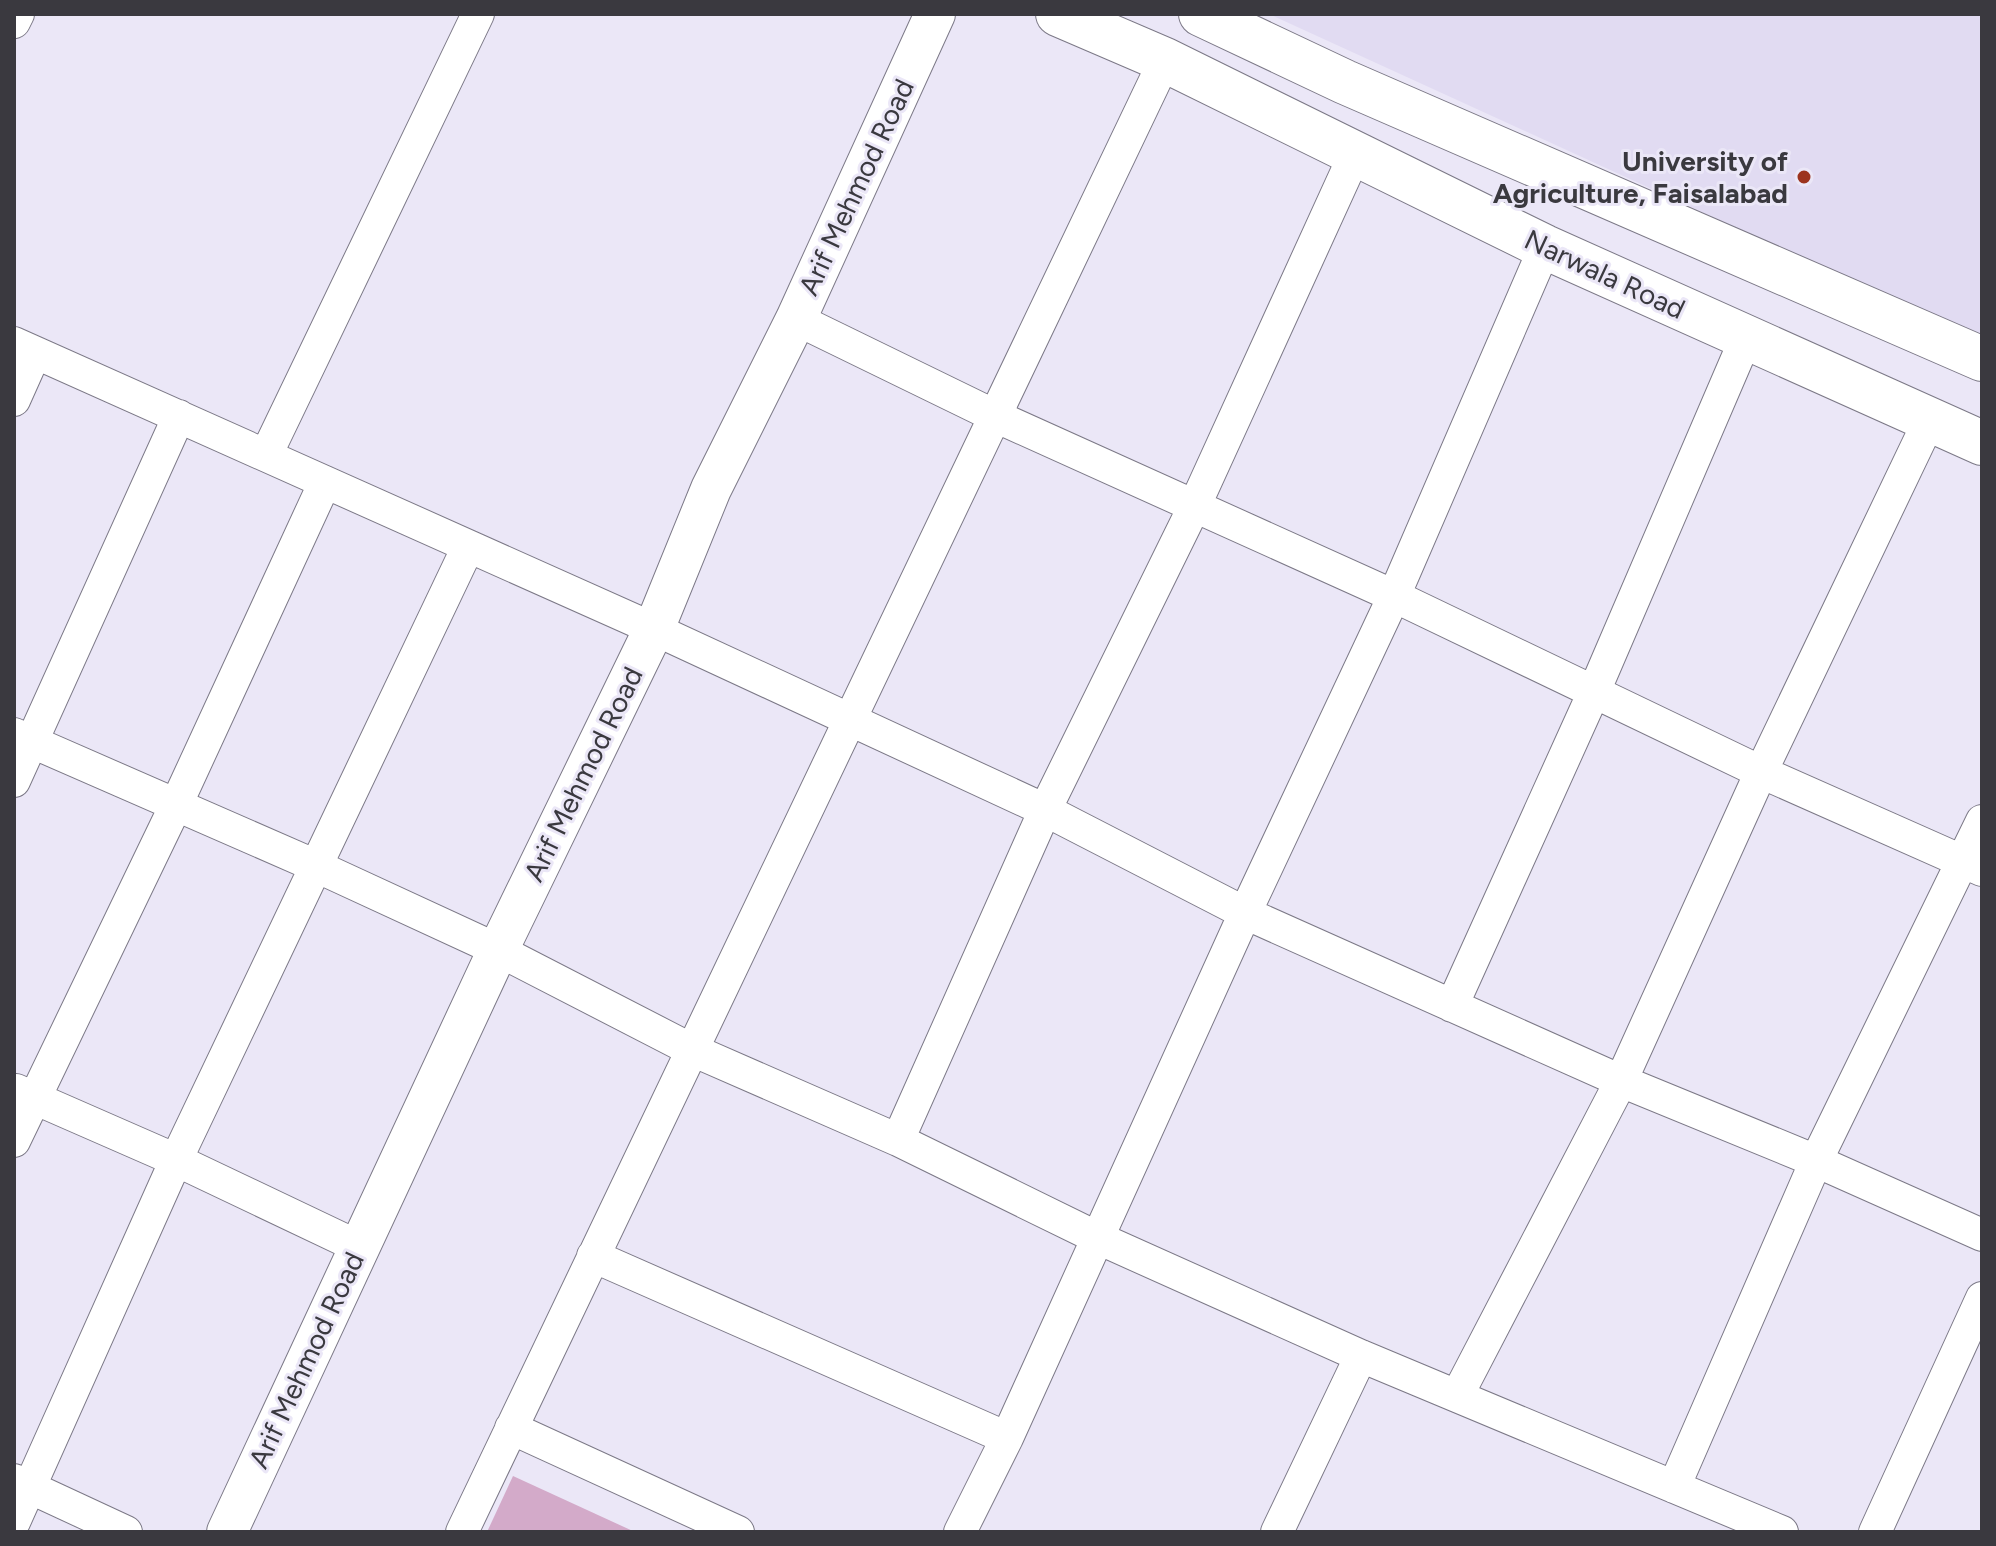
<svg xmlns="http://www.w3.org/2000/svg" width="1996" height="1546" font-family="Figtree,sans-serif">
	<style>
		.built { fill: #e1dbf2 }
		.green { fill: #d3aac9 }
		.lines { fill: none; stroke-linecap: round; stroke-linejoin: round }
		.minor-casing { stroke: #7c7987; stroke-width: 34 }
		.tertiary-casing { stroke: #7c7987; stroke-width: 42 }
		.primary-casing { stroke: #7c7987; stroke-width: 46 }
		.minor { stroke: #fff; stroke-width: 32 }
		.tertiary { stroke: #fff; stroke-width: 40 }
		.primary { stroke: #fff; stroke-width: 44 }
		.poi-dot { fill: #9c331e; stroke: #ebe7f7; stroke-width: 3 }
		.labels { text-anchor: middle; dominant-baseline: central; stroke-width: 6; stroke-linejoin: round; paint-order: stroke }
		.poi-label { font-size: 28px; font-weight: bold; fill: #3a393f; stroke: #ebe7f7; text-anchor: end }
		.street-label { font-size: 28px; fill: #3a393f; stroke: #ebe7f7 }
	</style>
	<rect width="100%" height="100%" fill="#ebe7f7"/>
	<path class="built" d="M1269,14H1982V340Z"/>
	<path class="green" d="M513,1476L635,1532H487Z"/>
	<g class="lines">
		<g class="minor-casing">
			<path id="minor" d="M14,22L18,14
				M796,319L995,416L1394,596L1761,772L1982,870
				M14,343L654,629L1045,810L1245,913L1621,1081L1816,1161L1982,1235
				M14,400L35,353
				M266,455L478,14
				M14,734L316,866L498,950L690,1049L898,1140L1098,1238L1361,1356L1782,1532
				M14,781L179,416
				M1452,1006L1593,694L1746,338
				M16,1090L176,1160L359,1247
				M898,1140L1045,810L1195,505L1355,154
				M14,1141L176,805L325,482
				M593,1256L1007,1438
				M1457,1396L1621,1081L1761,772L1929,421
				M511,1428L738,1532
				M14,1480L126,1532
				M1674,1487L1816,1161L1982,821
				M14,1522L176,1160L468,547
				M462,1532L1165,60
				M960,1532L1007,1438L1245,913L1394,596L1545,247
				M1277,1532L1361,1356
				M1875,1532L1982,1298"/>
		</g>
		<g class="tertiary-casing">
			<path id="tertiary" d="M227,1532L498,950L654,629L711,489L796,319L935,14"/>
		</g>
		<g class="primary-casing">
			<path id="primary" d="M1058,14L1165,60L1545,247L1982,443
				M1201,14L1345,82L1982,359"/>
		</g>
		<use href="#minor" class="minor"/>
		<use href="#tertiary" class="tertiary"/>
		<use href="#primary" class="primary"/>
	</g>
	<circle class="poi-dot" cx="1804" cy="177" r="8"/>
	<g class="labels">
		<g class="poi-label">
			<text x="1788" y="161">University of<tspan x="1788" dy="32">Agriculture, Faisalabad</tspan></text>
		</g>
		<g class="street-label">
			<text transform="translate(856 187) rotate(-65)">Arif Mehmod Road</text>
			<text transform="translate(1605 274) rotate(25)">Narwala Road</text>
			<text transform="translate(583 774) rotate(-64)">Arif Mehmod Road</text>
			<text transform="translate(306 1360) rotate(-65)">Arif Mehmod Road</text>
		</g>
	</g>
	<rect width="1996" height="1546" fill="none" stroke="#3a393f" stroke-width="32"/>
</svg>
